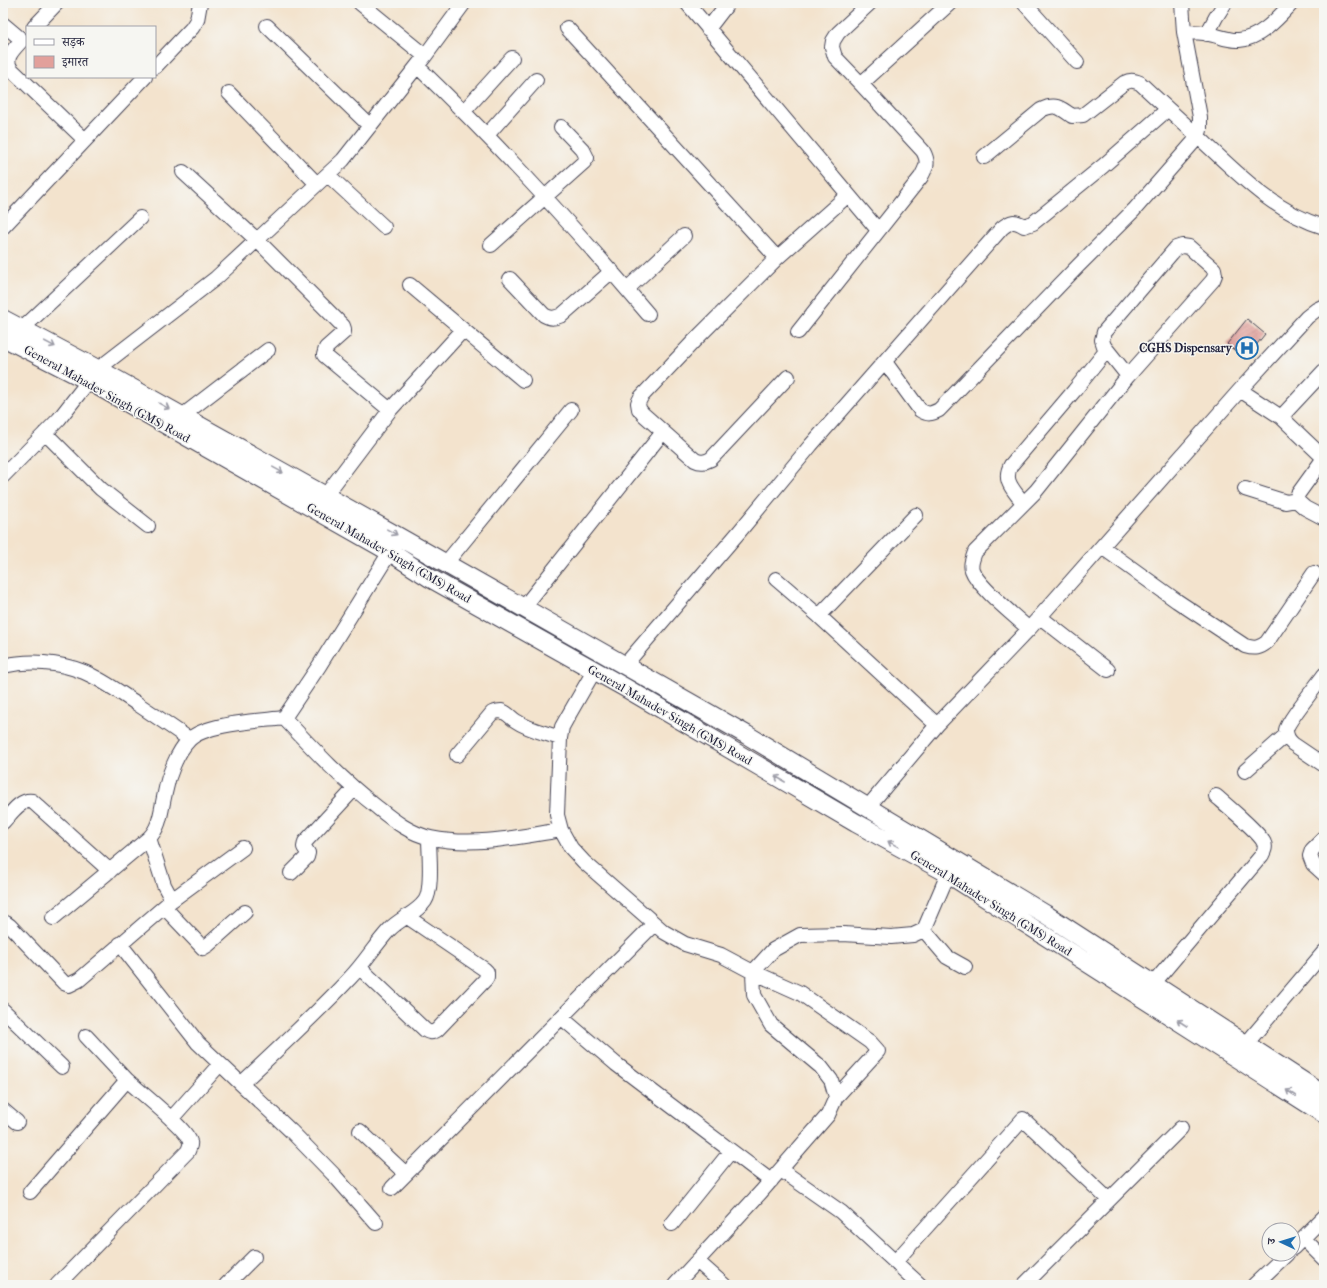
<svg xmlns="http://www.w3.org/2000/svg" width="1327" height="1288" font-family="'IM FELL French Canon','Noto Serif Devanagari',serif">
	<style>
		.building { fill: url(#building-hatch) }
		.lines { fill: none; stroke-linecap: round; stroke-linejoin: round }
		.minor-casing { stroke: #413f51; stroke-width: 16 }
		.tertiary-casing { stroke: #413f51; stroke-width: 20 }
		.minor { stroke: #fff; stroke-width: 14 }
		.tertiary { stroke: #fff; stroke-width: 18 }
		.oneway { stroke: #9c9ca7 }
		.labels { text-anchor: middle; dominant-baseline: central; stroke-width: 3; stroke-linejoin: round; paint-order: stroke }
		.poi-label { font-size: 12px; font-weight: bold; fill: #22223b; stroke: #f6f6f2; text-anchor: end }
		.street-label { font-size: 12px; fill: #22223b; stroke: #f6f6f2 }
	</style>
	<defs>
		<pattern id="building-hatch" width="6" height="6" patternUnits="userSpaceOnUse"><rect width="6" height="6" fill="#e2a09b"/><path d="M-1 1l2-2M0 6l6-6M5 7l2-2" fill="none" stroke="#b78280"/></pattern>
	</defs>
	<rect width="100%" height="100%" fill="#f6f6f2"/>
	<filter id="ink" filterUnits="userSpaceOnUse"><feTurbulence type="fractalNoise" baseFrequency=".025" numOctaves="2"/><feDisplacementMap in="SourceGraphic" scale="8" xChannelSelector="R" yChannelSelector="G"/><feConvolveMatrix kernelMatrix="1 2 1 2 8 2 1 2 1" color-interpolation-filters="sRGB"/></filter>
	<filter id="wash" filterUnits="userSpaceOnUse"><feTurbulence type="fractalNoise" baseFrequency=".012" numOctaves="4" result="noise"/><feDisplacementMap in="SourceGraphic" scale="16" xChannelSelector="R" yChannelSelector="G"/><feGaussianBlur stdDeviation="0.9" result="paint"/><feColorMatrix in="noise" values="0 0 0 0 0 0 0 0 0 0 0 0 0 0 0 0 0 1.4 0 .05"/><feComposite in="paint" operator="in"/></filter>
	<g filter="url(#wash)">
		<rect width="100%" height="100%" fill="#f3e3cd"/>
		<g id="blocks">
			<path class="building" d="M1247,319L1265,334L1245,359L1227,344Z"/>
		</g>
	</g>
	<g filter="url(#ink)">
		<use href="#blocks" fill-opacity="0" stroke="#413f51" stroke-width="1"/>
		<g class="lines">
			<g class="minor-casing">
				<path id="minor" d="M360,3L425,56
					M687,3L878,230
					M1024,3L1077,62
					M3,24L22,40C14,49 3,58 11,69L85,140
					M267,26L370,126
					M34,27L57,3
					M567,28L777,258
					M708,29L728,3
					M1184,32C1192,32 1201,32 1209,34C1219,36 1229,41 1239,40C1261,38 1278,18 1292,3
					M1207,34L1216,17L1225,3
					M417,66C498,144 575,228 648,314
					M155,67L192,28L197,20L200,3
					M861,84L950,3
					M229,93L317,184
					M464,111L512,58
					M487,135L536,80
					M984,157L1041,110C1055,103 1060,107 1072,116L1083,115L1124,83C1130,80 1133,80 1140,83C1162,104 1185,124 1207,145C1242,178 1277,213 1324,227
					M183,172L257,240L343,326L344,329V332L326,348L324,355L390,410
					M328,175L384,227
					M3,227L145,77
					M491,245L584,162L587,158L583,150L561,127
					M510,279L544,315C551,319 555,318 562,315L612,271
					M410,285L523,380
					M627,289L684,236
					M22,329L140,218
					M798,332L921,177C927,166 929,162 923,151L861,84L835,57L832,47L833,41L838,33L870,3
					M885,362L920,410C928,415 931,414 939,410L1078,266L1134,210L1198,137L1200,130V117L1184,32L1182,3
					M788,377L711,459C705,462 701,463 695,460L643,414L639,409L638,403L641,397L695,340L777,258L848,195
					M1240,390L1281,417L1324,458
					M182,416L268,350
					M1281,417L1324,371
					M45,433L101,489L148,526
					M1324,458L1298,494L1296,500L1305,508L1324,518
					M3,476L59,419L98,369L216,278L343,160L425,56L464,3
					M1245,489L1286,502L1296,500
					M325,496L390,410L463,330
					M1023,503C1014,490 1002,481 1011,465L1074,391L1107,350
					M1102,547L1177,601L1245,646C1255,649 1260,648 1267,642L1314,573
					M446,563L571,410
					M776,579L819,616L937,725
					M524,607L663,432
					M819,616L916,515
					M1040,617L1108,670
					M1029,629C1015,616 978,587 972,570C970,564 973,558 975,552L1036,491L1128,376L1213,280L1215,275L1214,269L1189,247L1182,246L1176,248L1104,332L1102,340L1104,346L1128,376
					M625,665L739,532L811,445L1002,228C1011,221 1014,220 1024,226L1033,223L1103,166L1168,109
					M3,666C29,660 59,662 84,672C103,680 119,692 136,703C154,715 172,727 189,739
					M594,671L567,718L562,727L560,738L557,815L561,830L571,848L584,862L664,932L685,944L721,955L753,972L800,993L870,1042L878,1051L836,1097
					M1324,675C1317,685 1287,722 1286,730C1286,736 1288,740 1293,744L1324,765
					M284,718C314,750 343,781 378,808C394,821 411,834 431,838C474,847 518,837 561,830
					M457,755L492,713C495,712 497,711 501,711C507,712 511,718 516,721C529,730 546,733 560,738
					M1245,771L1286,735
					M867,808L937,725L1029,629L1240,390L1307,317L1316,310L1324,306
					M3,822C11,814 20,799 32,801L110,871
					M1324,838L1312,850L1310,856L1313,864L1324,874
					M291,873L307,857L308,853L304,847L305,842L354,789
					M172,900L164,885L149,838C161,826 161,809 165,793C168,776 177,752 189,740C205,723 261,721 284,718L319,666L390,552
					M164,907L203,948L208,945L245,912
					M53,918L149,838
					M3,924L6,923L10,926L64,983L69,985L79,980L172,900L243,848
					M924,930L947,957L965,967
					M120,944L198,1043L291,1131L333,1174L376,1223
					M360,968L425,1030C430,1033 432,1033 437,1030L485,980L487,977V972L484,969L406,916
					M1153,984L1262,855C1264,851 1266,847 1264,843C1261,834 1225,804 1216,796
					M3,1010L62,1067
					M562,1018L616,1064L771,1181
					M86,1036L127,1080
					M1246,1044L1324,952
					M242,1083C278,1049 315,1015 349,979C364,964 375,945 389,930C400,918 416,914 425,901C433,889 429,853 429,838
					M3,1110L17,1122
					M171,1119L220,1064
					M360,1131L406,1174
					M781,1170L841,1212L920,1285
					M392,1188L654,924
					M30,1192L127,1080C138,1090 188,1130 190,1142C191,1145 189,1148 188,1151L57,1285
					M672,1224L731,1151
					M1303,1238L1324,1259
					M1293,1248L1324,1217
					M697,1261L724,1285
					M895,1262L1023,1119L1109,1200
					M226,1285L254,1257
					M675,1285L761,1192L828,1115L836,1097L831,1080L821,1067L771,1025L754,995L753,972L773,950L800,935L843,934L891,937L913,935L924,930L948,874
					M1024,1285L1181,1128
					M1254,1285L1287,1254"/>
			</g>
			<g class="tertiary-casing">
				<path id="tertiary" d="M3,319L103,372L392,533L747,735L1045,914L1324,1095
					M3,337L89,381L390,552L430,578L624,687L856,823L942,870L1324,1114"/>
			</g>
			<use href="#minor" class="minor"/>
			<use href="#tertiary" class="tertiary"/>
		</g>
		<defs><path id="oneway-shaft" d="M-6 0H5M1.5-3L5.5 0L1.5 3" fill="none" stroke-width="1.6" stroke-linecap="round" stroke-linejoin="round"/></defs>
		<g class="oneway">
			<use href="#oneway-shaft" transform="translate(50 344) rotate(28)"/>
			<use href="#oneway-shaft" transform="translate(164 406) rotate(29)"/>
			<use href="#oneway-shaft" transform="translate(278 470) rotate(29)"/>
			<use href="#oneway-shaft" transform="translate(392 532) rotate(29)"/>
			<use href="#oneway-shaft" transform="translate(780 779) rotate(-150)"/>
			<use href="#oneway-shaft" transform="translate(893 844) rotate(-151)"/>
			<use href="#oneway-shaft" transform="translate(1182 1023) rotate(-147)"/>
			<use href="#oneway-shaft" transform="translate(1291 1093) rotate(-147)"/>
		</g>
	</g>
	<defs>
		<g id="hospital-ring" transform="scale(1.15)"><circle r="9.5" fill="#f6f6f2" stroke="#1f6fb2" stroke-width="1.5"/><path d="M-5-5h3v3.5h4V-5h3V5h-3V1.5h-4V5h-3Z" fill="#1f6fb2"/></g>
	</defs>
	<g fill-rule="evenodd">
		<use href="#hospital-ring" x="1247" y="348"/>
	</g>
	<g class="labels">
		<g class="poi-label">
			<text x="1232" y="348">CGHS Dispensary</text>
		</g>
		<g class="street-label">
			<text transform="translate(107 394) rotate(29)">General Mahadev Singh (GMS) Road</text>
			<text transform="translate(389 553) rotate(30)">General Mahadev Singh (GMS) Road</text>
			<text transform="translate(670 715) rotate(30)">General Mahadev Singh (GMS) Road</text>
			<text transform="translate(991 903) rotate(32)">General Mahadev Singh (GMS) Road</text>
		</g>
	</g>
	<rect width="1327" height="1288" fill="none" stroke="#f6f6f2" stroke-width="16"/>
	<rect x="26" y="26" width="130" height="52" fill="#f6f6f2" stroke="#a1a1a9"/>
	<rect x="34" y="39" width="20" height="6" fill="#ffffff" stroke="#a1a1a9"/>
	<text x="62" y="46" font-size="12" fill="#22223b">सड़क</text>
	<rect x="34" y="56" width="20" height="12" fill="#e2a09b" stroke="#a1a1a9"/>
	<text x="62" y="66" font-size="12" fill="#22223b">इमारत</text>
	<g transform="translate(1281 1242) rotate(274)"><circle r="19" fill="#f6f6f2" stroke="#a1a1a9"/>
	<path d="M0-3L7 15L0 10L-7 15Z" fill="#1f6fb2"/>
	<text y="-6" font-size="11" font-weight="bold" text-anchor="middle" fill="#22223b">उ</text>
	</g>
</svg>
